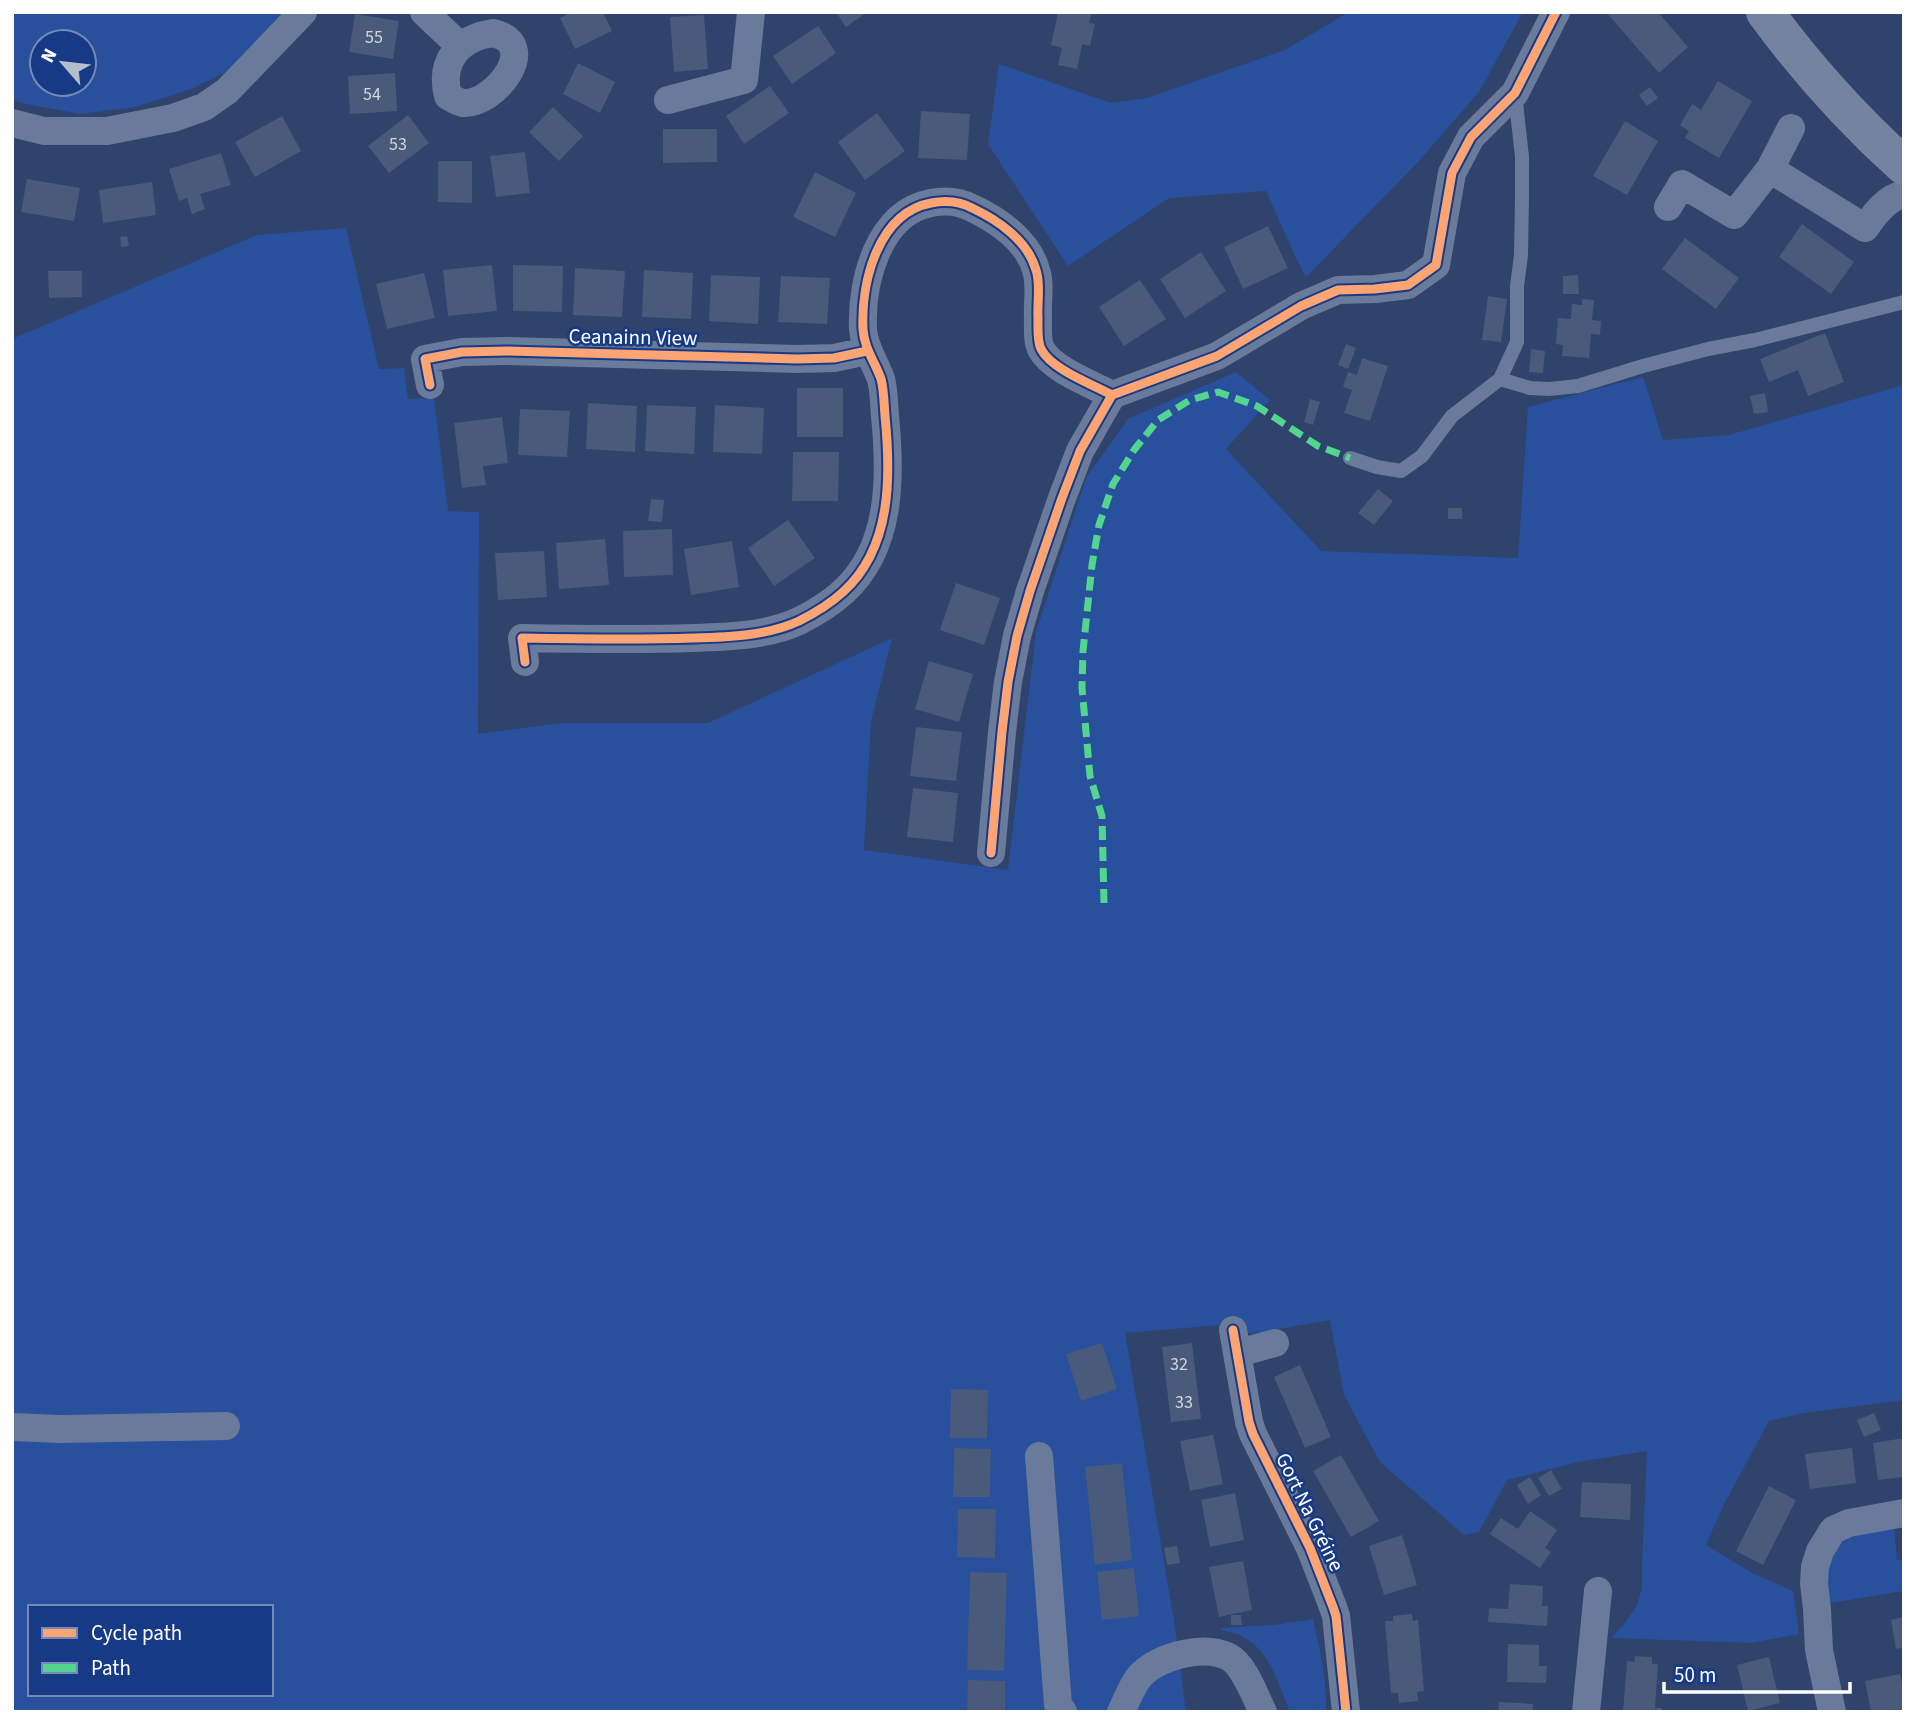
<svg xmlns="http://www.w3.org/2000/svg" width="1916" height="1724" font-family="'Source Sans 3',sans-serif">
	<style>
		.green { fill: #29509c; fill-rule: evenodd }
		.building { fill: #495a7b }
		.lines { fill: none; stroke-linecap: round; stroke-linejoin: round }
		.lane { stroke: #6a7a9a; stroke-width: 14 }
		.street { stroke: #6a7a9a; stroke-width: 28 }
		.primary { stroke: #74839f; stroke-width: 38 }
		.quiet { stroke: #53d58f; stroke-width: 7; stroke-dasharray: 14 7; stroke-linecap: butt }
		.cycleway-casing { stroke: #163a85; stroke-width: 13 }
		.cycleway { stroke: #fda474; stroke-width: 9 }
		.labels { text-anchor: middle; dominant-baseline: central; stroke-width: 5; stroke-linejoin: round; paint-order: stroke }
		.number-label { font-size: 18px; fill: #d2d6de }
		.street-label { font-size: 21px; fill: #fff; stroke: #163a85 }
	</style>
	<rect width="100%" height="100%" fill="#2f436c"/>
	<path class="green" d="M12,12H285L224,73L191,89L136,107L80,114L21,103L12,99ZM42,42H84V84H42Z
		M1349,12H1523L1479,92L1419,161L1306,277L1295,256L1266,191L1169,198L1068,266L988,144L999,64L1111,103L1147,98L1285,50Z
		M346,228L379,369L404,368L408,399L434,398L448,511L479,512L478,734L562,723H708L892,638L871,721L864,850L1008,870L1036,632L1086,478L1128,419L1236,372L1270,400L1226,449L1321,551L1518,558L1528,407L1643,377L1663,440L1729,435L1904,385V1400L1804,1413L1769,1421L1723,1506L1706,1545L1754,1574L1793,1591L1799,1634L1751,1643L1611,1638L1625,1623L1636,1607L1642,1588V1565L1647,1451L1578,1462L1507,1480L1479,1532L1464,1535L1380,1462L1344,1395L1330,1320L1250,1334L1233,1324L1125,1333L1175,1626L1186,1712H12V339L257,235ZM30,1607H271V1694H30Z
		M1894,1527L1897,1560H1904V1591L1824,1604L1830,1548L1843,1539Z
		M1313,1619C1320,1649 1327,1680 1326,1712H1290C1279,1686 1270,1650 1243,1637C1237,1633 1228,1632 1221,1630L1222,1628L1274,1625Z"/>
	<path class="building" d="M572,12H603L612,31L575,49L560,18Z
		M836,12H867L846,27Z
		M1058,12H1092L1089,23L1095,24L1090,46L1082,44L1077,69L1058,65L1062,48L1051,45Z
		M1606,12H1658L1688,47L1659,73Z
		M355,14L399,21L393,59L349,52Z
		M704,15L708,69L674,72L670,17Z
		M818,26L836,53L792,84L773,56Z
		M578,63L615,82L600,113L563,94Z
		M395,73L397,111L350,114L348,76Z
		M1718,81L1752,101L1719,158L1685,138L1689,131L1680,125L1692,104L1701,110Z
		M770,86L789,113L744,144L726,116Z
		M1650,87L1658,98L1647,106L1639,95Z
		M553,107L583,136L559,161L529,132Z
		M921,111L970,114L967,160L918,158Z
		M877,113L905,151L865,180L838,142Z
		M408,115L429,143L389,173L368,146Z
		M282,116L301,151L255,177L235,142Z
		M1625,121L1658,141L1627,195L1593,176Z
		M663,129H717V162L663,163Z
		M525,152L530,193L496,197L490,156Z
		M221,153L231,185L200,194L205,209L192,214L187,198L179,201L169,169Z
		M438,161H472V203L438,202Z
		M815,172L856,193L835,237L793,217Z
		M27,179L80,188L74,221L21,212Z
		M152,182L156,215L103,223L99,190Z
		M1802,224L1854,262L1831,294L1779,257Z
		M1268,226L1288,268L1243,289L1224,247Z
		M127,236L129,246L121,247L120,237Z
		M1685,238L1739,278L1716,309L1662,269Z
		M1201,252L1226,291L1185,318L1160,279Z
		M492,265L497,311L448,316L443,270Z
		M513,265L563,266L562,312L513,311Z
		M575,268L625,271L622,317L573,315Z
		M644,270L693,273L691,319L642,317Z
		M48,271H82V297L49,298Z
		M424,273L435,318L387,329L376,284Z
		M711,275L760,277L758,324L709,321Z
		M1578,275L1579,294H1563V276Z
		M781,276L830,278L827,324L778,322Z
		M1140,280L1166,319L1124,346L1099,307Z
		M1488,296L1507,299L1501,342L1482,340Z
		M1582,299L1594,300L1592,320L1601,321L1600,335L1591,334L1589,358L1562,356L1563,345L1556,344L1558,318L1571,319L1572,304L1582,305Z
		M1825,333L1844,382L1808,396L1798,370L1769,382L1760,359Z
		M1346,344L1356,348L1348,369L1338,365Z
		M1531,349L1545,351L1543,373L1529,372Z
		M1362,358L1388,366L1370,421L1344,413L1352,390L1343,387L1348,372L1357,375Z
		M797,388H843V437H797Z
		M1765,393L1768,412L1754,414L1750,396Z
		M1310,399L1320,402L1313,425L1304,422Z
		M588,403L637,406L635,452L586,449Z
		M647,405L696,407L694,454L645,451Z
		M715,405L764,408L762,454L713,452Z
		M520,409L570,411L567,457L518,455Z
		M502,417L508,463L483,466L486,485L462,488L454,423Z
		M793,452H839L838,501H792Z
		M1378,489L1393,501L1374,525L1358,513Z
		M651,499L664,500L662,522L648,521Z
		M1448,508H1462V519H1448Z
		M788,520L815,558L774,586L748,548Z
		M672,529L673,575L624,577L623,531Z
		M605,539L609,585L559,589L556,543Z
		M732,541L739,587L691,595L684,549Z
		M544,551L547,597L498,600L495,553Z
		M956,583L1000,598L984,645L940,630Z
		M929,661L973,674L959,722L915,709Z
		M916,727L962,732L956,781L910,776Z
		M913,788L958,793L953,842L907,837Z
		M1102,1343L1117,1389L1081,1401L1066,1354Z
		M1192,1343L1201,1419L1171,1422L1162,1347Z
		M1300,1365L1331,1437L1305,1448L1274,1377Z
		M951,1389L988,1390L987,1438H950Z
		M1874,1413L1881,1430L1864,1437L1857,1420Z
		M1213,1435L1223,1484L1190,1491L1180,1441Z
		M1898,1439H1904V1477L1878,1480L1873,1443Z
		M954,1448L991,1449L990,1497H953Z
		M1852,1448L1856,1483L1810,1489L1805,1454Z
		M1341,1455L1379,1521L1351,1537L1313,1471Z
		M1122,1463L1132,1560L1095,1565L1085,1467Z
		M1551,1470L1562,1489L1549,1496L1538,1478Z
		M1530,1477L1541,1495L1528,1504L1517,1485Z
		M1582,1482L1631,1484L1630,1520L1580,1517Z
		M1769,1486L1796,1500L1763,1565L1736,1551Z
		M1235,1493L1244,1540L1210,1547L1201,1500Z
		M958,1509H996L995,1558L957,1557Z
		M1530,1511L1557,1530L1545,1548L1551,1552L1540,1568L1490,1534L1501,1518L1518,1529Z
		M1402,1535L1417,1585L1384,1595L1369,1546Z
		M1177,1546L1180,1563L1167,1565L1164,1548Z
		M1243,1561L1252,1610L1219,1617L1209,1567Z
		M1134,1568L1139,1616L1102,1620L1097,1572Z
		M970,1572L1007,1573L1004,1671L967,1670Z
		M1510,1584L1543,1586L1542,1606H1548L1547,1626L1488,1622L1489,1608L1508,1609Z
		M1412,1614L1413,1621L1418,1620L1424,1691L1417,1692L1418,1701L1399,1703L1398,1693H1391L1385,1621H1393V1616Z
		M1231,1615H1241L1242,1625H1231Z
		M1904,1617V1647L1896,1649L1891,1620Z
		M1508,1644L1539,1645V1666H1547L1546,1683L1507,1682Z
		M1635,1656L1652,1657V1664H1658L1655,1708H1662V1712H1623L1627,1661L1634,1662Z
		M1769,1657L1780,1703L1748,1711L1737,1665Z
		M1900,1674L1904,1693V1712H1871L1865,1681Z
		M968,1680L1005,1681V1712H967Z
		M1499,1702L1533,1704L1532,1712H1498Z"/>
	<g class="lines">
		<path class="lane" d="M1500,379L1530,388L1549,389L1578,386L1643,366L1708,349L1755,340L1904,302
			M1350,458L1377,467L1401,471L1422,456L1452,416L1500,379L1517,342V286L1521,255L1522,196V157L1515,93"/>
		<path class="street" d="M424,12L460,46
			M493,33C542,44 495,105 463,103C458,102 453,99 448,96C439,61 459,38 493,33Z
			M668,100L744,80L751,12
			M12,123L44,131H107L173,118L204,107L227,91L303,12
			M1770,169L1791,128
			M1668,207L1682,184L1734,215L1770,169L1865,228C1874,215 1887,197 1904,194
			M430,385L425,359L462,352L507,351L797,359L834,358L867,351
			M1112,395L1217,356L1301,306L1338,290L1375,289L1408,285L1436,265L1452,173L1471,137L1515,93L1556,12
			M525,662L522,638C579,639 636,640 693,638C727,637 767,636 799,621C813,614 831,603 843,592C892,548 891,476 885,416C884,404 884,390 881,379C875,362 864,348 863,329C861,282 878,213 931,203C946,200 959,201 972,208C998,220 1028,241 1036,270C1041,284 1037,302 1038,318C1038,327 1037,341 1041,349C1052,370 1092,384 1112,395L1080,451L1062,498L1030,591L1017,636L1008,682L1002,732L991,853
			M1233,1330L1249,1422L1253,1434L1310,1548L1333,1607L1336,1616L1346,1712
			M1238,1353L1275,1343
			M12,1427L61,1429L226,1426
			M1039,1456L1058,1705L1063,1712
			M1121,1712C1126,1702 1134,1681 1142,1674C1161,1656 1204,1644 1229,1657C1244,1665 1255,1696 1263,1712
			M1586,1712L1598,1591
			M1832,1712L1819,1650L1817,1609L1814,1583L1815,1567L1820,1551L1833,1530L1849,1523L1904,1513"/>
		<path class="primary" d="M1765,12C1806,68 1852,119 1904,166"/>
		<path class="quiet" d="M1104,903L1102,816L1090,776L1082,688L1083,651L1092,565L1099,525L1113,484L1134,450L1158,420L1190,400L1218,392L1257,406L1318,446L1350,458"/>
		<g class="cycleway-casing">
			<path id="cycleway" d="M430,385L425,359L462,352L507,351L797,359L834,358L867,351
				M1112,395L1217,356L1301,306L1338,290L1375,289L1408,285L1436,265L1452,173L1471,137L1515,93L1556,12
				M525,662L522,638C579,639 636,640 693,638C727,637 767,636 799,621C813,614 831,603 843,592C892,548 891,476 885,416C884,404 884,390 881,379C875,362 864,348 863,329C861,282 878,213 931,203C946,200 959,201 972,208C998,220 1028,241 1036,270C1041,284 1037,302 1038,318C1038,327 1037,341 1041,349C1052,370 1092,384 1112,395L1080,451L1062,498L1030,591L1017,636L1008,682L1002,732L991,853
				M1233,1330L1249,1422L1253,1434L1310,1548L1333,1607L1336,1616L1346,1712"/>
		</g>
		<use href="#cycleway" class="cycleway"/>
	</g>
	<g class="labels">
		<g class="number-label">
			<text x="374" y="37">55</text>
			<text x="372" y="94">54</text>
			<text x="398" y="144">53</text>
			<text x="1179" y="1364">32</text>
			<text x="1184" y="1402">33</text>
		</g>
		<g class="street-label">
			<text transform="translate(633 337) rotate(1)">Ceanainn View</text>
			<text transform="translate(1310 1512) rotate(64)">Gort Na Gréine</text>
		</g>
	</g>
	<rect width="1916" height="1724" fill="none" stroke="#ffffff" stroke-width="28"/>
	<rect x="28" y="1605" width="245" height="91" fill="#163a85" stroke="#7389b6" stroke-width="2"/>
	<rect x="42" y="1628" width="35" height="10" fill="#fda474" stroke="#7389b6" stroke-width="2"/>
	<text x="91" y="1640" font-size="21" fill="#ffffff">Cycle path</text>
	<rect x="42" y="1663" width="35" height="10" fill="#53d58f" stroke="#7389b6" stroke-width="2"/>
	<text x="91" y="1675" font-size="21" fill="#ffffff">Path</text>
	<g transform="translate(63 63) rotate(298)"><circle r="33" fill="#163a85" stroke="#7389b6" stroke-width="2"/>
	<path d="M0-5L12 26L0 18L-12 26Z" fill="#b6bdcc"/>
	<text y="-10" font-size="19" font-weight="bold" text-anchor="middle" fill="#ffffff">N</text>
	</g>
	<path d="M1664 1682v10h186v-10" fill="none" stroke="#ffffff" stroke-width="3.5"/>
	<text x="1674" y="1682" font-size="21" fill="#ffffff" stroke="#163a85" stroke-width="5" paint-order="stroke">50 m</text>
</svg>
